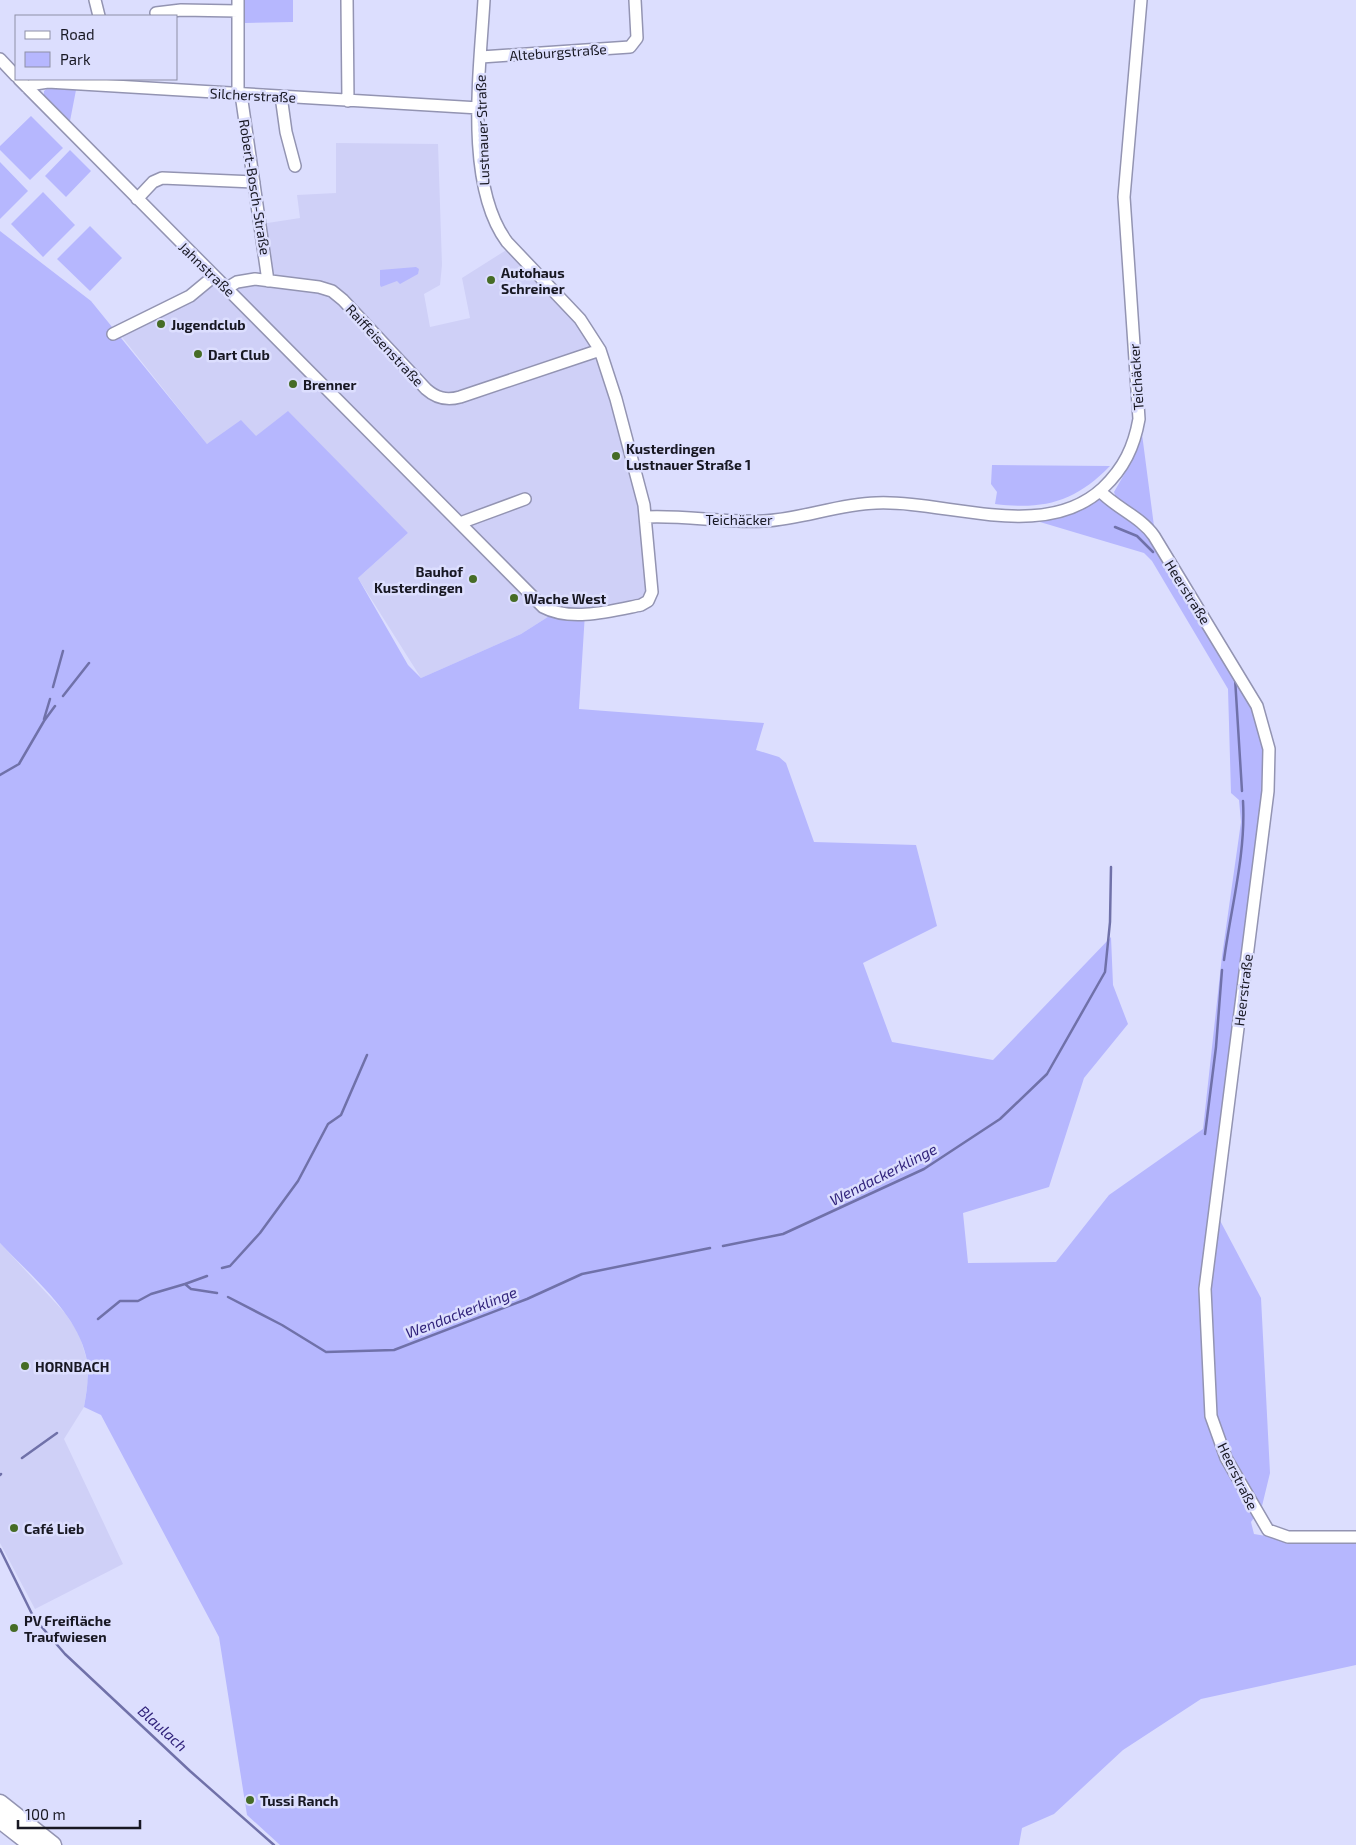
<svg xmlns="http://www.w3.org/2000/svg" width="1356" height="1845" font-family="'Exo 2',sans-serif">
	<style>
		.built { fill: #cfd0f7 }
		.green { fill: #b6b7fe }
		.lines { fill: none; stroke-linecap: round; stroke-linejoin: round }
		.stream { stroke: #7071a9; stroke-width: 2.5 }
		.minor-casing { stroke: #9394b2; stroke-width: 14 }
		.highway-casing { stroke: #9394b2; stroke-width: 19 }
		.minor { stroke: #fff; stroke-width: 11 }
		.highway { stroke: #fff; stroke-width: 16 }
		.poi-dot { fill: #466c26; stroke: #dcdefe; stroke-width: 2 }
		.labels { text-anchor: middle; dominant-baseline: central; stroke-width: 5; stroke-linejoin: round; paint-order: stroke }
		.street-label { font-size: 14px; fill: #181823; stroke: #dcdefe }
		.poi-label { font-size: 14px; font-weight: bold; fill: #181823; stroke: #dcdefe; text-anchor: start }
		.water-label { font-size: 15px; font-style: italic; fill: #31237b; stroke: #dcdefe }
	</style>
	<rect width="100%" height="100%" fill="#dcdefe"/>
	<path class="built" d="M336,143L438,144L442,265L440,285L424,294L430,327L470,318L462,278L511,247L588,329L633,462L653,582L641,605L554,613L521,634L421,678L358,578L408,533L256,436L207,444L118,332L213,277L227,288L268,280L261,224L300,218L297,195L336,193Z
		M0,1243L65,1313L79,1334L86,1357L88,1381L84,1407L64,1439L123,1564L35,1609L0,1543Z"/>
	<path class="green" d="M244,0H293V22L245,23Z
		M48,88L76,90L70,121L44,95V91Z
		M31,116L63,148L30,180L0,150V146Z
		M70,150L91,171L66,197L45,176Z
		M0,162L28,191L0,219Z
		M43,192L75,225L43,257L11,224Z
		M90,226L122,258L90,291L57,259Z
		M0,231L91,301L207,444L241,420L256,436L288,411L408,533L358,578L408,665L421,678L521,634L554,613H585L579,709L764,723L756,750L779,757L786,763L814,842L916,845L937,926L863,963L892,1042L993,1060L1111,937L1113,985L1128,1024L1084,1078L1049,1187L963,1213L968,1263L1056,1262L1109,1195L1203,1129L1222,956L1241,822L1239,800L1231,793L1228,689L1152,561L1144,553L1040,522L1039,516L1100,491L1145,526L1257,706L1269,749L1215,1211L1261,1298L1270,1473L1262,1506L1251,1522L1254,1534L1266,1536H1356V1665L1201,1699L1123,1750L1054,1814L1022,1828L1019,1845H280L247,1815L219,1637L101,1415L84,1407C87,1390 90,1373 86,1356C76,1312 30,1275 0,1243Z
		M416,267L419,269L418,274L400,284L397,281L381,287L380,285V270Z
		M1142,434L1154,526L1116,498L1114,492L1129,466Z
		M992,465L1110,466C1075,502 1044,510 995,504L997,492L991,484Z"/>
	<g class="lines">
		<path class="stream" d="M1115,527L1137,536L1153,552
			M1235,678L1242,791
			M53,687L63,651
			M63,696L89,663
			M44,719L50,699
			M0,775L19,764L44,721L55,706
			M1224,960C1231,907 1246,854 1243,801
			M1205,1134L1216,1047L1222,970
			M723,1246L783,1234L924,1169L1000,1119L1047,1074L1105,972L1110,922L1111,867
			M222,1268L230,1266L260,1233L298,1181L328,1124L341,1115L367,1055
			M185,1284L207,1276
			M228,1297L282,1325L326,1352L394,1350L527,1299L582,1274L710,1248
			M98,1319L120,1301H138L151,1294L185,1284L191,1289L217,1293
			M22,1458L57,1433
			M0,1475L1,1474
			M0,1549L32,1614
			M40,1625L65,1654L190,1771L274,1845"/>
		<g class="minor-casing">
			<path id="minor" d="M95,0L99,16
				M238,0V94
				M347,0L348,101
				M156,13L181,10L238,11
				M481,57L630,47L637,38L635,0
				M0,59L16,76
				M19,79L543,607C571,622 611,611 641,605L648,601L652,592L644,505L616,399L600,350L580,319L507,242C464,184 480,70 484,0
				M27,87L35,84L48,82L479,108
				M241,94L268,281
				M281,96L286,132L295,166
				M137,199L153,182L162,178L254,182
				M227,288L237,282L255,279L319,287L332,291L343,300L426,389C436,398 446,401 460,397L600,350
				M113,334L190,296L213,277
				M1100,491C1116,508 1141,517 1154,536L1257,706L1269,749L1268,791L1205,1289L1211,1416L1226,1458L1268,1530L1288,1537H1356
				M646,517C685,515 724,523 764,521C802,519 838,504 876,503C948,500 1044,543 1103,488C1124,468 1134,447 1139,419L1124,197L1141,0
				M460,523L525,499"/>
		</g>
		<g class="highway-casing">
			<path id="highway" d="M0,1803L53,1845
				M0,1820L32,1845"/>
		</g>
		<use href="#minor" class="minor"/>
		<use href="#highway" class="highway"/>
	</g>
	<g class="poi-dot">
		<circle cx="491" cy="280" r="5"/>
		<circle cx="161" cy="324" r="5"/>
		<circle cx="198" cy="354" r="5"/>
		<circle cx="293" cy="384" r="5"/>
		<circle cx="616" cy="456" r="5"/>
		<circle cx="473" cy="579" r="5"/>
		<circle cx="514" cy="598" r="5"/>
		<circle cx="25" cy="1366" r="5"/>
		<circle cx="14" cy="1528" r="5"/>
		<circle cx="14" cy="1628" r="5"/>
		<circle cx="250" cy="1800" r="5"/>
	</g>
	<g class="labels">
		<g class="street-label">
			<text transform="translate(558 52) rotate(-4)">Alteburgstraße</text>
			<text transform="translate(253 95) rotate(3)">Silcherstraße</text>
			<text transform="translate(482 130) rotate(-92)">Lustnauer Straße</text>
			<text transform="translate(255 187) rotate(81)">Robert-Bosch-Straße</text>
			<text transform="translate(207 269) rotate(44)">Jahnstraße</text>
			<text transform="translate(385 345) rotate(47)">Raiffeisenstraße</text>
			<text transform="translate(1136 377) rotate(-94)">Teichäcker</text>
			<text x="739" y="519">Teichäcker</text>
			<text transform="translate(1188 592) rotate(58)">Heerstraße</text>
			<text transform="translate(1243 990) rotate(-83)">Heerstraße</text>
			<text transform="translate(1238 1476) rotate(64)">Heerstraße</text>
		</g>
		<g class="poi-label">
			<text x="501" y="272">Autohaus<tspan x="501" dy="16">Schreiner</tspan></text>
			<text x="171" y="324">Jugendclub</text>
			<text x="208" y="354">Dart Club</text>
			<text x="303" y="384">Brenner</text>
			<text x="626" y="448">Kusterdingen<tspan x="626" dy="16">Lustnauer Straße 1</tspan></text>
			<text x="463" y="571" text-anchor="end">Bauhof<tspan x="463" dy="16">Kusterdingen</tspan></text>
			<text x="524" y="598">Wache West</text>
			<text x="35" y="1366">HORNBACH</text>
			<text x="24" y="1528">Café Lieb</text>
			<text x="24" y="1620">PV Freifläche<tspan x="24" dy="16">Traufwiesen</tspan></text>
			<text x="260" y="1800">Tussi Ranch</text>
		</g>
		<g class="water-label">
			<text transform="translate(883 1174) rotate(-27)">Wendackerklinge</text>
			<text transform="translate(461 1312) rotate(-21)">Wendackerklinge</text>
			<text transform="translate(163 1728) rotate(42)">Blaulach</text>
		</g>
	</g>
	<rect x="15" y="15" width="162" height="65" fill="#dcdefe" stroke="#8e8fa6"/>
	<rect x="25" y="31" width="25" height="8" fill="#ffffff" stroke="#8e8fa6"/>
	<text x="60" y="40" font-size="15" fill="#181823">Road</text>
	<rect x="25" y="52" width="25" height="15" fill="#b6b7fe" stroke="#8e8fa6"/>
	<text x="60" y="65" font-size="15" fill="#181823">Park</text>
	<path d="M18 1820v8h122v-8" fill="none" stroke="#181823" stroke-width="2.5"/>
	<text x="25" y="1820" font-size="15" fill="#181823" stroke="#dcdefe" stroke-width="4" paint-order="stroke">100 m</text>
</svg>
